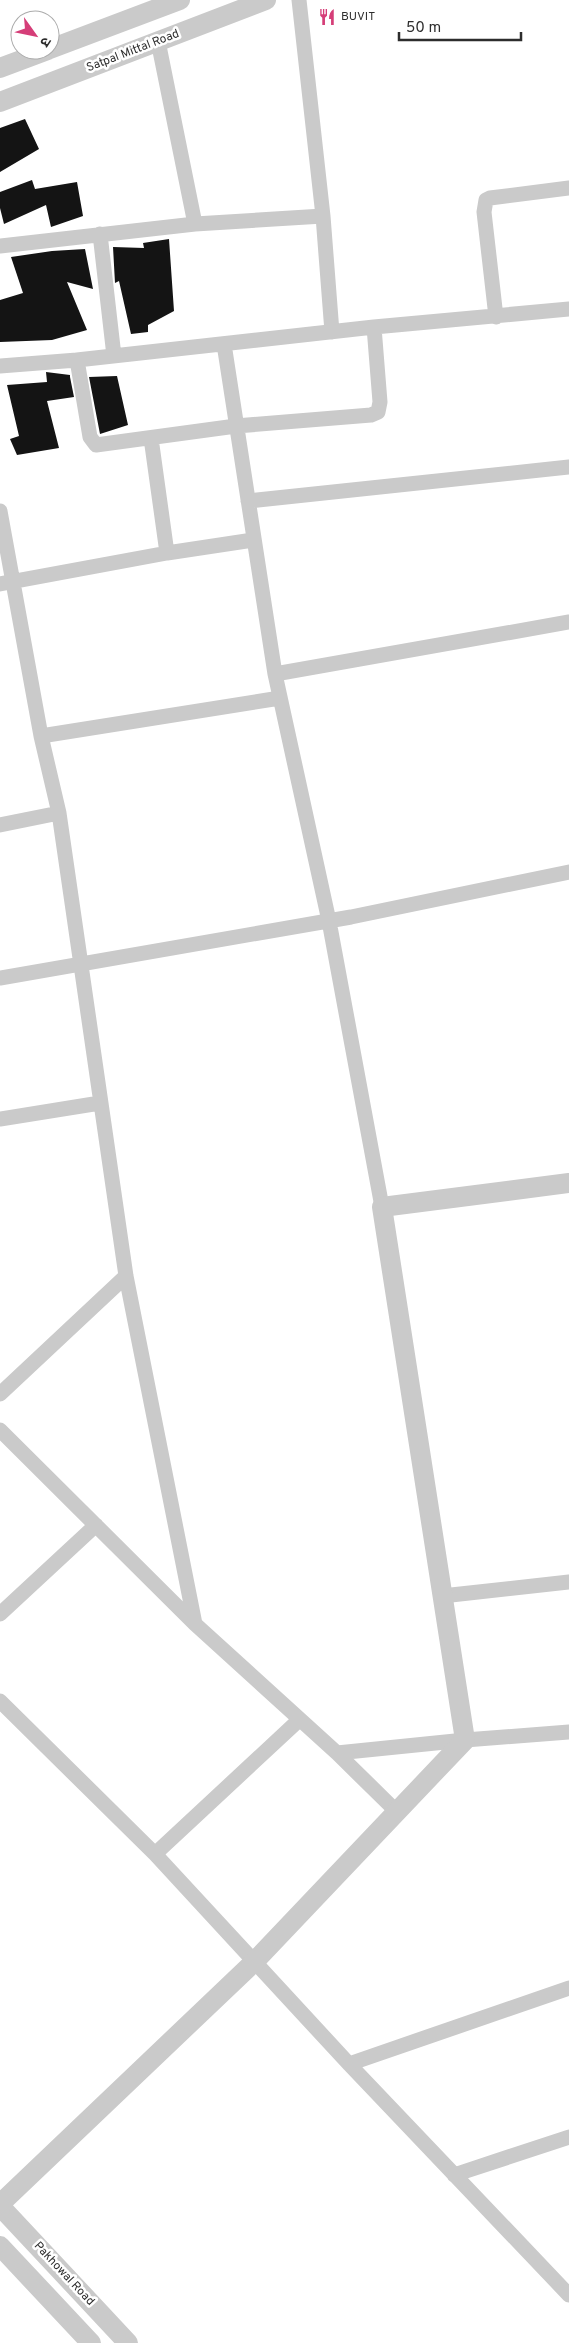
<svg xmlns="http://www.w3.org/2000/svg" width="569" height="2343" font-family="Overpass,'Noto Sans Devanagari',sans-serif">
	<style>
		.building { fill: #141414 }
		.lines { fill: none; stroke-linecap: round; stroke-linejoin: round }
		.minor { stroke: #cacaca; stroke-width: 15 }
		.tertiary { stroke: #cacaca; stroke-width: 20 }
		.labels { text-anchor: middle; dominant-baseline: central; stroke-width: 5; stroke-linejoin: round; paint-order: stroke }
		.poi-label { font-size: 12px; fill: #2d2d2d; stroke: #fff; text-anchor: start }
		.street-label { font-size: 12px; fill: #2d2d2d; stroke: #fff }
	</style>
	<rect width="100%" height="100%" fill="#fff"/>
	<path class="building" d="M25,119L39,149L0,172V128Z
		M32,180L35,189L77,182L83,216L51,227L46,205L4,224L0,208V192Z
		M169,239L174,311L148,325V332L131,334L119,281L115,283L113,247L144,248L143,243Z
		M85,249L93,289L67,282L87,330L52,340L0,342V300L23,293L11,257L52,251Z
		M46,372L70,375V377L74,397L47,401L59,448L17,455L10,439L19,436L7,385L47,382Z
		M117,376L128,425L100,434L89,377Z"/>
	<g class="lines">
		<path class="minor" d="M299,0L323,216L332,332
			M158,41L195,224
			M100,234L114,356
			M0,246L195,224L323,216
			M496,317L484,212L486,200L490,198L569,188
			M224,344L275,674L329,921L382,1207
			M77,360L90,437L96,445L236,426L371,415L378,412L380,402L374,327
			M0,366L77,360L374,327L569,309
			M151,438L167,553
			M248,501L569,467
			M0,511L41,736L59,813L126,1276L195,1624
			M0,584L167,553L253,540
			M275,674L569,622
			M41,736L280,698
			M0,825L59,813
			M0,978L351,917L569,872
			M0,1119L100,1103
			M0,1394L126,1276
			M0,1430L195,1624L337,1753L465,1740L569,1732
			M442,1596L569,1582
			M0,1614L96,1525
			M0,1701L155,1854L349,2064L569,2295
			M337,1753L397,1812
			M155,1854L299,1720
			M349,2064L569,1988
			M454,2175L569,2137"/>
		<path class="tertiary" d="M50,49L180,0
			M0,68L48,50
			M0,102L266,0
			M0,2204L254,1962L465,1740L382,1207L569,1183
			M0,2206L128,2343
			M0,2246L91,2343"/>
	</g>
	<defs>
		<g id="restaurant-bare" transform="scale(1.35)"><path d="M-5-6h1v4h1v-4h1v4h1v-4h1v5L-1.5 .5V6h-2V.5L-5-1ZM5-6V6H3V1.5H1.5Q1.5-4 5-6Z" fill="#d53e78" stroke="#fff" stroke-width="2.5" paint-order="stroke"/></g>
	</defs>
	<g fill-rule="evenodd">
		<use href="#restaurant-bare" x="327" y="17"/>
	</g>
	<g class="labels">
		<g class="poi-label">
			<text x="341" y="17">BUVIT</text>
		</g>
		<g class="street-label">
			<text transform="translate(133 51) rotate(-21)">Satpal Mittal Road</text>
			<text transform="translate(64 2274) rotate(47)">Pakhowal Road</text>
		</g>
	</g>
	<g transform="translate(35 35) rotate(123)"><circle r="24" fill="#ffffff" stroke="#ababab"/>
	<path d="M0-4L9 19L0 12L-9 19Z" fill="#d53e78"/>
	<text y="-8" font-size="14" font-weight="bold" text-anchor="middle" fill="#2d2d2d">उ</text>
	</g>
	<path d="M399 32v8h122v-8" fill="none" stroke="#2d2d2d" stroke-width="2.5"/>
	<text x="406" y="32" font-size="15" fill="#2d2d2d" stroke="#ffffff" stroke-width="4" paint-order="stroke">50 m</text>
</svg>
